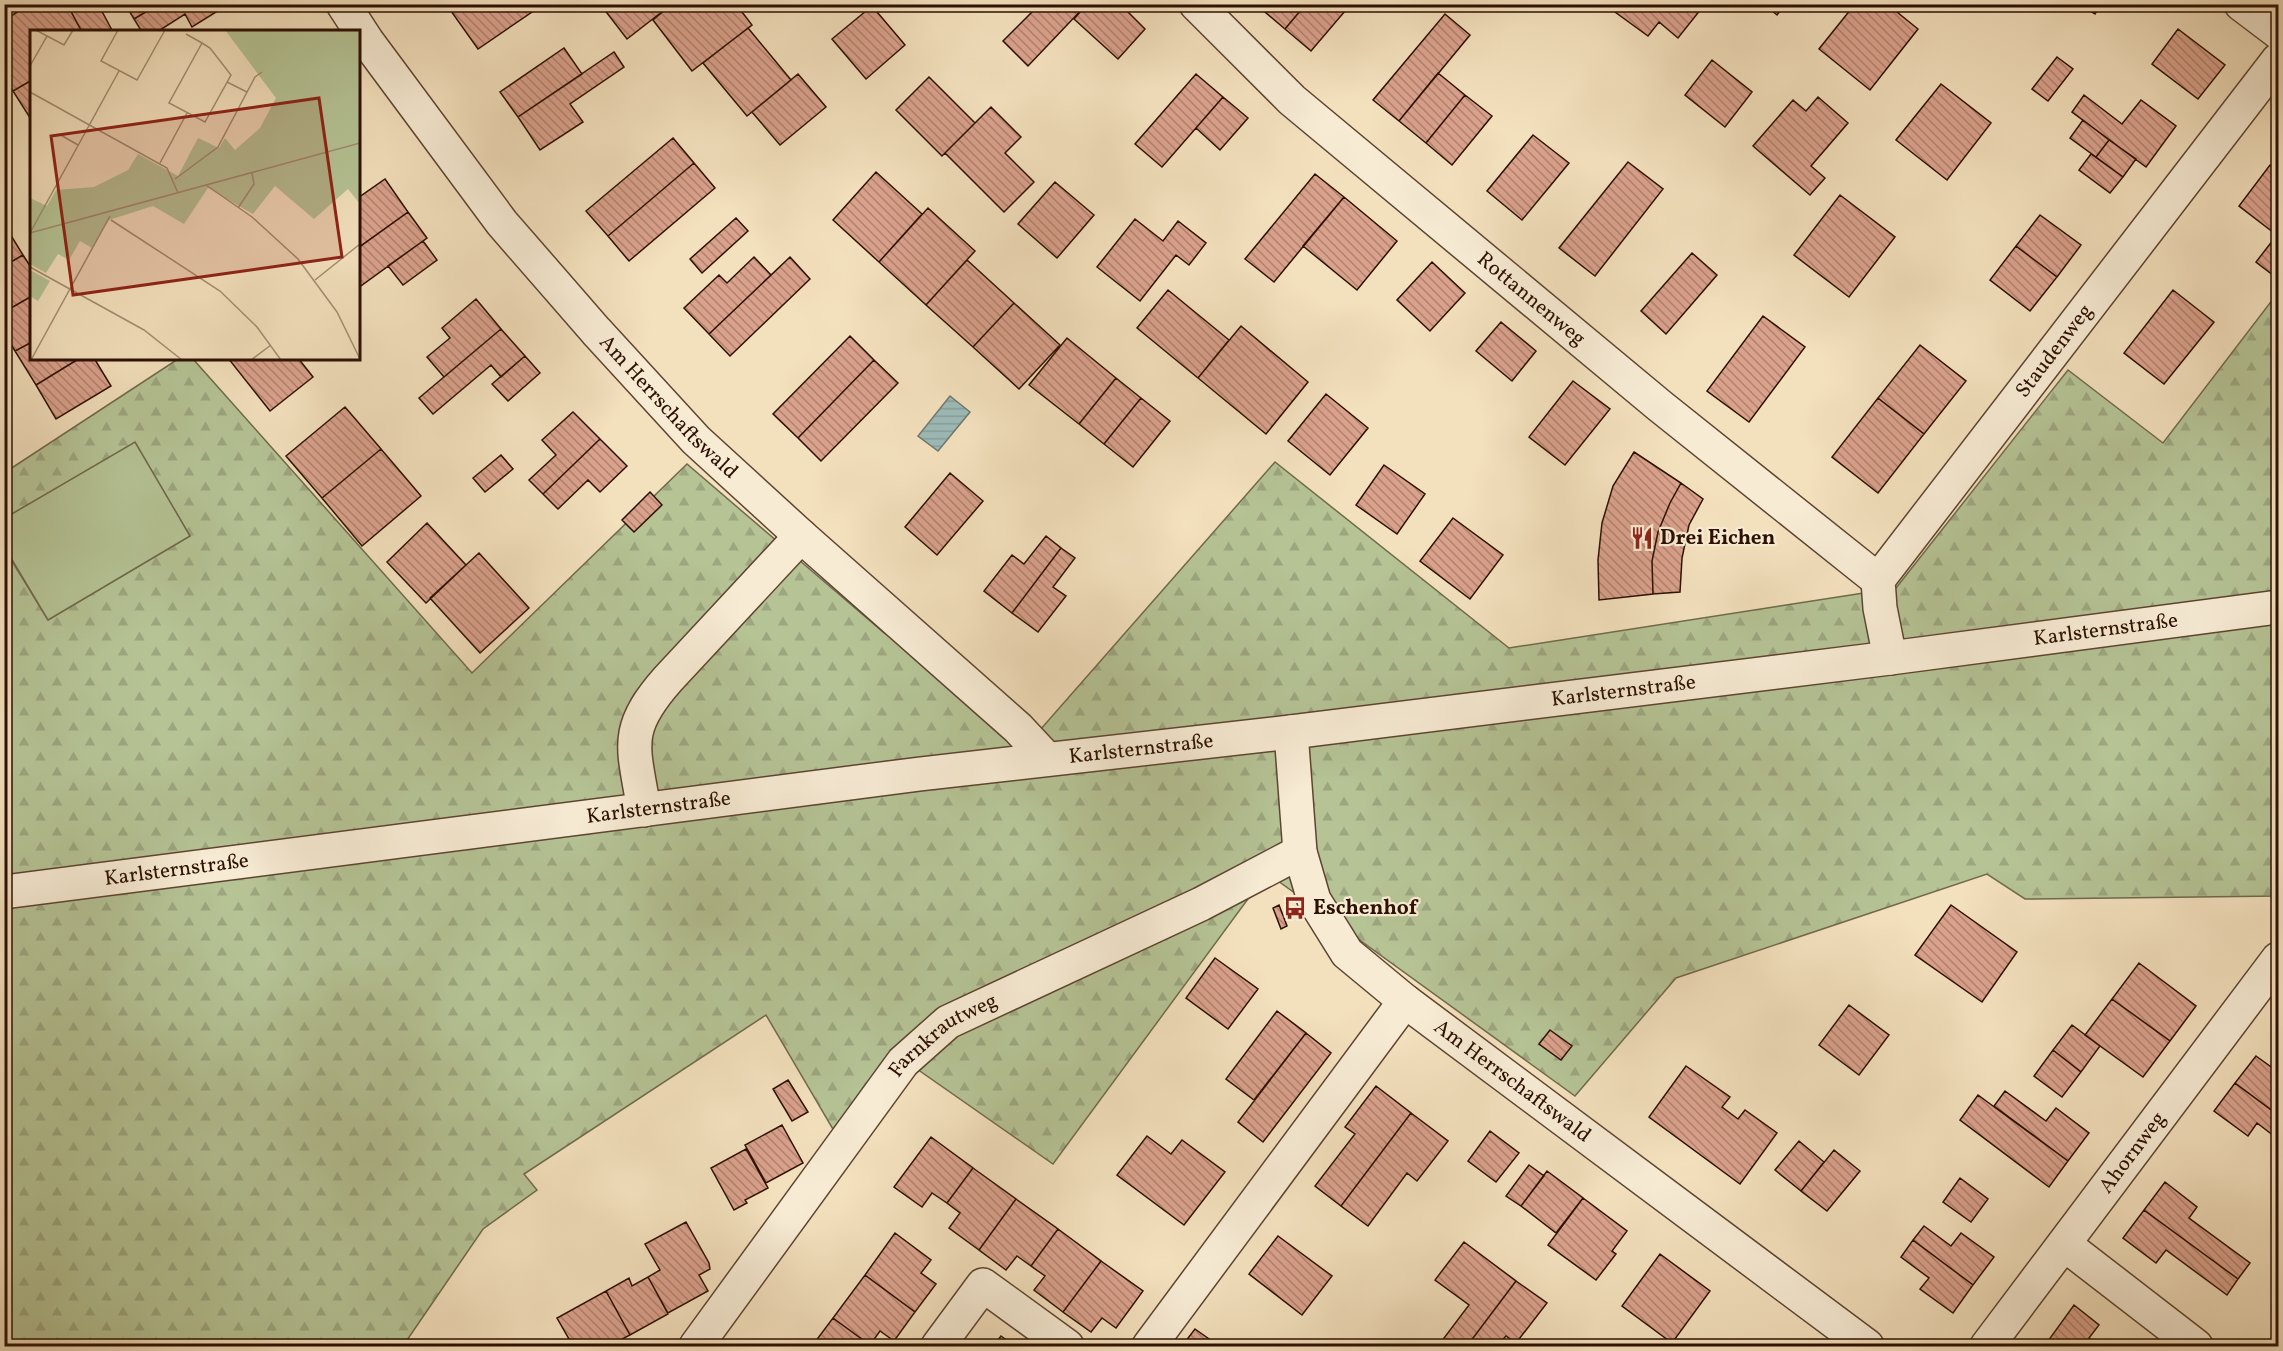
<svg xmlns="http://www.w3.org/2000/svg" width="2283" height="1351" font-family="Vollkorn,serif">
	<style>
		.forest { fill: url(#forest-firs); stroke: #706a4b; stroke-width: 1.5 }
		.pitch { fill: #b5c395; stroke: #706a4b; stroke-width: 1.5 }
		.water { fill: url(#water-rules); stroke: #70776f; stroke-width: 1.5 }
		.building { fill: url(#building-back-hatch); stroke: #2c1001; stroke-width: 1.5 }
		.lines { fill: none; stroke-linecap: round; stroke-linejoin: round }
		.minor-casing { stroke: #5e4430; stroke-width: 36 }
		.minor { stroke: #f7ebd4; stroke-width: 33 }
		.labels { text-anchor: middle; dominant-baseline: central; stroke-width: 4.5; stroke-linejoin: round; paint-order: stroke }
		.street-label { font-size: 21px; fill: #2c1001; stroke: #f7ebd4 }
		.poi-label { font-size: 21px; font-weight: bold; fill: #2c1001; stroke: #f7ebd4; text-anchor: start }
		.inset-road { fill: none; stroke: #a38d72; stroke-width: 1.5 }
		.view { fill: #8f2418; fill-opacity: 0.15; stroke: #8f2418; stroke-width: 3 }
		.inset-edge { fill: none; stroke: #2c1001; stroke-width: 3 }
	</style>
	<defs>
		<pattern id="forest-firs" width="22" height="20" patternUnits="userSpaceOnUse" patternTransform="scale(1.5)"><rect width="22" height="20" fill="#b5c395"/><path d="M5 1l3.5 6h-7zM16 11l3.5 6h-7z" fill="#9ca67f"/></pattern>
		<pattern id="water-rules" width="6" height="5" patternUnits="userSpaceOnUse" patternTransform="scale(1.5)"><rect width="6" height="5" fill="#9dbbb8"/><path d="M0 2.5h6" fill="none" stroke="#87a09c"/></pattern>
		<pattern id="building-back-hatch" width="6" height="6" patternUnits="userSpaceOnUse" patternTransform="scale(1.5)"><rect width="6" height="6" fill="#daa18c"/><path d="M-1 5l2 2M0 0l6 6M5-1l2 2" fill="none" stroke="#b18270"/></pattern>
	</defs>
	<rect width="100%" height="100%" fill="#f3e0bd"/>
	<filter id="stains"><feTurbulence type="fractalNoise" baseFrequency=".00333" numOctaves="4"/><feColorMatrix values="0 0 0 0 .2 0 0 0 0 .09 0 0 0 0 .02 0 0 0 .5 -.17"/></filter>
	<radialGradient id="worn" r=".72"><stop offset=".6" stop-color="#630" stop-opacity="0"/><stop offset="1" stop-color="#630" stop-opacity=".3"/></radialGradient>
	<path class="forest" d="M2273,299L2278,303V896L2025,899L1987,874L1676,978L1575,1096L1267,873L1053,1164L894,1053L834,1131L766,1015L524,1174L537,1190L483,1229L403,1346H5L4,548L48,620L190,536L135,443L5,518L4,473L178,359H193L472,673L687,464L883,632L1033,738L1275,462L1509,648L1896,588L2068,370L2163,443Z"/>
	<path class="pitch" d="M135,442L190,536L48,620L5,548V518Z"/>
	<path class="water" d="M950,396L970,412L938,451L918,436Z"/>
	<path class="building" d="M31,4H67L82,32H32V80L13,91L4,76V20Z
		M75,4H98L113,32H82L69,8Z
		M125,4H159L134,19Z
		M159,4H229L192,27L185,14L157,32H142L134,19Z
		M446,4H527L532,12L478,49Z
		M600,4H672L627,39Z
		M672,4H736L752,25L692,71L653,20Z
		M1040,4H1087L1028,66L1003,41Z
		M1087,4H1120L1145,29L1118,59L1074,19Z
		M1262,4H1306L1285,29L1259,7Z
		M1306,4H1351L1311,51L1285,29Z
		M1604,4H1705L1678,38L1659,22L1648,36Z
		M1764,4H1785L1777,15Z
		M1855,4H1887L1918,29L1870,90L1819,49Z
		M2079,4H2101L2095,14Z
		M872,6L905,45L866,79L832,39Z
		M1445,14L1470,35L1399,121L1373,100Z
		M748,28L791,80L747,116L703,63Z
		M2178,29L2225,65L2198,99L2152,64Z
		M564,48L582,74L518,117L500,92Z
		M614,52L624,67L570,104L583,122L540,150L518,117Z
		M2057,57L2073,69L2048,101L2032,89Z
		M1712,60L1752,92L1725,127L1685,95Z
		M1438,73L1465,95L1426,143L1399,121Z
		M798,74L826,107L780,145L752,112Z
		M1196,74L1223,97L1162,167L1135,144Z
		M929,77L975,123L942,156L896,110Z
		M32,80V121L13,91Z
		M1941,84L1991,123L1947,180L1896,140Z
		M1465,95L1492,116L1452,165L1426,143Z
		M2084,95L2122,124L2141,100L2176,126L2146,167L2072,112Z
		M1223,97L1248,118L1220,150L1196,128Z
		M1818,97L1848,123L1811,166L1825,178L1810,195L1753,146L1793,100L1806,111Z
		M991,107L1021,137L1005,153L1034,182L1004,212L945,153Z
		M2083,120L2109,140L2096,157L2070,138Z
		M1533,135L1569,163L1522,220L1487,191Z
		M673,138L694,163L608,236L586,211Z
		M2109,140L2136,159L2123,177L2096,157Z
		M2091,154L2123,177L2110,193L2079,170Z
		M1628,162L1663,189L1595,276L1559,248Z
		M694,163L715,188L629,261L608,236Z
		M2270,165L2278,171V236L2239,206Z
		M876,172L922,214L879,262L833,220Z
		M1315,174L1344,197L1274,282L1245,259Z
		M385,179L408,212L358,248V198Z
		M1055,182L1094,215L1057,258L1018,224Z
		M1840,195L1895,237L1849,297L1794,255Z
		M1344,197L1397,241L1357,290L1303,246Z
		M928,208L975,251L926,305L879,262Z
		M408,212L427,238L358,288V248Z
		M2040,215L2081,245L2057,277L2016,246Z
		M736,218L748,231L702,273L690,259Z
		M1135,219L1163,241L1178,221L1206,243L1189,265L1176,255L1140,301L1097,267Z
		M4,224L23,255L4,266Z
		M2277,235L2278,236V279L2256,262Z
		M423,241L437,260L403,285L388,266Z
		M2016,246L2057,277L2030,311L1990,280Z
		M1692,253L1717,275L1666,334L1641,311Z
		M23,255L32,269V296L4,312V266Z
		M754,257L771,275L709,334L684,308L719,275L727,283Z
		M790,257L810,279L730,356L709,334Z
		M967,260L1014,303L973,347L926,305Z
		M1432,262L1465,293L1430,331L1397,300Z
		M1168,290L1229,340L1198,378L1137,328Z
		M2173,290L2214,322L2164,384L2124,353Z
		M32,296V342L15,351L4,333V312Z
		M476,299L501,329L444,377L427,357L450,338L442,328Z
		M1014,303L1060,345L1019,389L973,347Z
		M1763,316L1805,347L1749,422L1707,391Z
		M1501,322L1536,351L1512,381L1476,351Z
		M1241,326L1308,382L1266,434L1198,378Z
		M501,329L525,356L501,377L491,365L433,414L419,398Z
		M850,336L874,360L798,438L773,414Z
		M1067,338L1116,378L1079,424L1029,385Z
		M32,342V358H80L36,385L15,351Z
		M1920,345L1966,381L1924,434L1878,398Z
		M525,356L540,373L508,401L492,384Z
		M80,358H94L111,386L56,419L36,385Z
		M228,358H298L313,377L270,411Z
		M874,360L898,383L821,461L798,438Z
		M1116,378L1141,398L1104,444L1079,424Z
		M1573,381L1610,409L1565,465L1529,437Z
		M1326,394L1368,428L1330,475L1288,441Z
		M1141,398L1170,421L1133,467L1104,444Z
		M1878,398L1924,434L1878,493L1832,457Z
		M345,407L381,449L322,498L286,456Z
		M573,412L600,439L543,494L529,480L556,455L542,440Z
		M600,439L627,466L600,492L588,480L558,509L543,494Z
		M381,449L421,496L362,546L322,498Z
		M1634,452L1681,483L1670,503L1658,532L1652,561L1653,594L1599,600L1598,560L1602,523L1613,486Z
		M501,455L513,469L485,492L473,478Z
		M1384,465L1425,494L1397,534L1356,505Z
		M950,473L983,501L937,555L905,527Z
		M1681,483L1703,499L1689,525L1682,558L1680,592L1653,594L1652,561L1658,532L1670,503Z
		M650,492L662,505L634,532L622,520Z
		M1453,518L1503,555L1470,599L1420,561Z
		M427,523L466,565L426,603L387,562Z
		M1046,536L1061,548L1012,613L984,591L1012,555L1024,564Z
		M1061,548L1075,558L1053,587L1066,596L1038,632L1012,613Z
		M479,553L529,608L480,653L430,598Z
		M1279,905L1287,926L1281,929L1273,908Z
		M1951,905L2017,952L1982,1002L1915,955Z
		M1215,958L1258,989L1228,1029L1186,998Z
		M2139,963L2196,1006L2170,1041L2112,999Z
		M2112,999L2170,1041L2143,1077L2085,1035Z
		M1849,1005L1889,1035L1859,1075L1819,1045Z
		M1277,1011L1306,1033L1254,1100L1226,1079Z
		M2072,1025L2100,1046L2081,1072L2053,1050Z
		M1550,1030L1572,1046L1561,1060L1539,1044Z
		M1306,1033L1331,1053L1263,1142L1238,1122Z
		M2053,1050L2081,1072L2062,1097L2034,1076Z
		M2256,1056L2278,1072V1115L2235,1083Z
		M1686,1066L1730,1097L1722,1107L1738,1119L1745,1110L1777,1133L1740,1184L1649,1117Z
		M788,1080L808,1112L792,1121L773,1089Z
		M2235,1083L2278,1115V1139L2257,1123L2248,1136L2214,1111Z
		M1376,1086L1411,1113L1341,1206L1315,1186L1355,1134L1345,1127Z
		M2005,1091L2046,1121L2056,1108L2089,1133L2068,1161L1994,1106Z
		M1978,1095L2068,1161L2049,1187L1960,1120Z
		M1411,1113L1448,1141L1417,1181L1407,1173L1368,1226L1341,1206Z
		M782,1125L803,1163L766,1183L745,1145Z
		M1490,1131L1519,1153L1496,1182L1468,1161Z
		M1147,1136L1171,1154L1182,1140L1225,1172L1184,1225L1117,1175Z
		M931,1137L973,1168L947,1203L932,1193L922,1207L894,1187Z
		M1799,1141L1824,1162L1801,1191L1775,1170Z
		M746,1149L768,1188L745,1200L747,1203L734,1210L711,1168Z
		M1834,1150L1860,1171L1827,1211L1801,1191Z
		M1529,1165L1544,1176L1521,1206L1506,1196Z
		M973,1168L1016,1199L979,1250L949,1228L960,1213L947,1203Z
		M1547,1171L1583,1198L1556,1233L1521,1206Z
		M1960,1178L1988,1199L1971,1222L1943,1202Z
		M2165,1182L2197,1207L2189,1218L2250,1263L2238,1279L2144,1210Z
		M1583,1198L1627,1231L1612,1251L1616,1254L1596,1280L1548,1245Z
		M1016,1199L1058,1229L1031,1266L1017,1256L1006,1270L979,1250Z
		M2144,1210L2238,1279L2227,1295L2166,1250L2156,1263L2123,1238Z
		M686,1222L709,1263L710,1269L699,1275L708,1291L668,1313L648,1277L660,1270L645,1244Z
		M1924,1226L1951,1246L1961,1233L1994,1257L1973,1285L1913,1240Z
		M1058,1229L1101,1261L1063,1312L1034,1290L1045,1276L1031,1266Z
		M895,1233L931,1260L921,1273L936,1284L915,1312L865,1275Z
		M1278,1236L1332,1276L1302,1315L1249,1274Z
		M1913,1240L1973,1285L1953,1313L1920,1289L1929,1278L1901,1257Z
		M1464,1242L1516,1281L1467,1346H1438L1469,1305L1435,1280Z
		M1660,1254L1710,1291L1672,1343L1622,1306Z
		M1101,1261L1143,1291L1116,1328L1102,1318L1091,1332L1063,1312Z
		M865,1275L915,1312L894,1341L880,1331L870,1345L833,1318Z
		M648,1277L668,1314L630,1335L606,1291L629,1278L632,1286Z
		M1516,1281L1547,1303L1516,1343L1506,1336L1497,1346H1467Z
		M606,1291L630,1335L609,1346H573L557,1318Z
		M2074,1305L2099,1325L2089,1338L2100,1346H2055L2048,1341Z
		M833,1318L870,1345L869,1346H812Z
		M1195,1329L1219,1346H1182Z
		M1001,1336L1015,1346H993Z"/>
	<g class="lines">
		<g class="minor-casing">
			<g id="minor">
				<path id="s1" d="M343,4L367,41L502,223L596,331L696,440L801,536L1018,728L1047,759"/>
				<path id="s2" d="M1196,4L1292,100L1660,406L1878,580"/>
				<path d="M2241,4L2278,32"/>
				<path id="s3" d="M1890,658L1880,608L1878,580L2278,60"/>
				<path id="s4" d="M1291,732L1300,852L1314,900L1347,953L1405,1001L1867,1346"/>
				<path d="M644,810C634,747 622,731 668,679L801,536"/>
				<path id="s5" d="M4,892L920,774L1291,732L1890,658L2278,607"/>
				<path d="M2064,1244L2196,1346"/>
				<path id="s6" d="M696,1346L903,1062L948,1022L1201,904L1300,852"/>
				<path d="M938,1346L983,1285L1067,1346"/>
				<path d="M1149,1346L1405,1001"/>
				<path id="s7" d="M1987,1346L2278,959"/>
			</g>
		</g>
		<use href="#minor" class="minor"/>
	</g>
	<defs>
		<g id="restaurant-bare" transform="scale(1.8)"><path d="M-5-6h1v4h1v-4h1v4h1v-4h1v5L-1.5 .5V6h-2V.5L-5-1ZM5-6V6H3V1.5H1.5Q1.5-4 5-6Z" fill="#8f2418" stroke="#f7ebd4" stroke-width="2.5" paint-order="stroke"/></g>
		<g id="bus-bare" transform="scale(1.8)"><path d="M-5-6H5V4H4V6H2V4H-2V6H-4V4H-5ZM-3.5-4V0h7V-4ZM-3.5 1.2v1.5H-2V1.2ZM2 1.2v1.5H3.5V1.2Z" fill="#8f2418" stroke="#f7ebd4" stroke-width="2.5" paint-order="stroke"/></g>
	</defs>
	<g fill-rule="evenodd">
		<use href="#restaurant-bare" x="1642" y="538"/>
		<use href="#bus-bare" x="1295" y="908"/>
	</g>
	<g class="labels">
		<g class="street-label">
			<text stroke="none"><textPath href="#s2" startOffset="447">Rottannenweg</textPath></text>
			<text stroke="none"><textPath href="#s3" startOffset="368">Staudenweg</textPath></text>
			<text stroke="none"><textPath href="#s1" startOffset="519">Am Herrschaftswald</textPath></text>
			<text stroke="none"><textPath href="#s5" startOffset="2118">Karlsternstraße</textPath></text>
			<text stroke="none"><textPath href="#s5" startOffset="1632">Karlsternstraße</textPath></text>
			<text stroke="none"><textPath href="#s5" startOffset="1146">Karlsternstraße</textPath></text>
			<text stroke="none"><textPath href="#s5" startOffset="660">Karlsternstraße</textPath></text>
			<text stroke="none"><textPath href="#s5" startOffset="174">Karlsternstraße</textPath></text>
			<text stroke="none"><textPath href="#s6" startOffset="400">Farnkrautweg</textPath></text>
			<text stroke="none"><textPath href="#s4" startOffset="442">Am Herrschaftswald</textPath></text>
			<text stroke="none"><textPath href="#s7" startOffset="242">Ahornweg</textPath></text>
		</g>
		<g class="poi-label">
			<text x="1660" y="538">Drei Eichen</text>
			<text x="1313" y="908">Eschenhof</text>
		</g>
	</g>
	<g transform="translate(30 30)">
		<rect width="330" height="330" fill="#f3e0bd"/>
		<path d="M0,240L20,251L8,271L0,266Z" fill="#b5c395"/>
		<path d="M195,0H330V174L318,159L284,189L245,156L223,184L178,158L154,194L123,176L79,190L62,218L50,211L39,230L28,224L16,243L0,234V168L17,176L26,160L64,157L98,140L108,124L148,146L168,108L189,118L195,108L205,120L230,98L246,68Z" fill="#b5c395"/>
		<path d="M283 166a9 9 0 1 1 18 0a9 9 0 1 1-18 0Z" fill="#b5c395"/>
		<path class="inset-road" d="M88,0L71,31L107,50L135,0M156,4L172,13L180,18L201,45L175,92L139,73L172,13M17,6L34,15L43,0M0,36L17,6L6,0M197,52L217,62M0,62L137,138L148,163M29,104L48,115M130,133L157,83M145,149L188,117L225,47L232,42M176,155L222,187L268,229L307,282L330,329M208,178L224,154L222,143M81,190L190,261L227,297L251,330M0,203L330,113M0,203L89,41M0,237L114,300L152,330M285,250L330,214M1,330L80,186M221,330L241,315"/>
		<path class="view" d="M289,68L312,227L43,265L21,106Z"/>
		<rect width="330" height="330" class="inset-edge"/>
	</g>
	<rect width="2283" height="1351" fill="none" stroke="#f3e0bd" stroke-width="24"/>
	<rect x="6" y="6" width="2271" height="1339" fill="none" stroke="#2c1001" stroke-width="3"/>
	<rect x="12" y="12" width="2259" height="1327" fill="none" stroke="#2c1001" stroke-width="1.5"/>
	<rect width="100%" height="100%" filter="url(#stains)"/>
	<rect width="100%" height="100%" fill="url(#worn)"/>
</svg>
